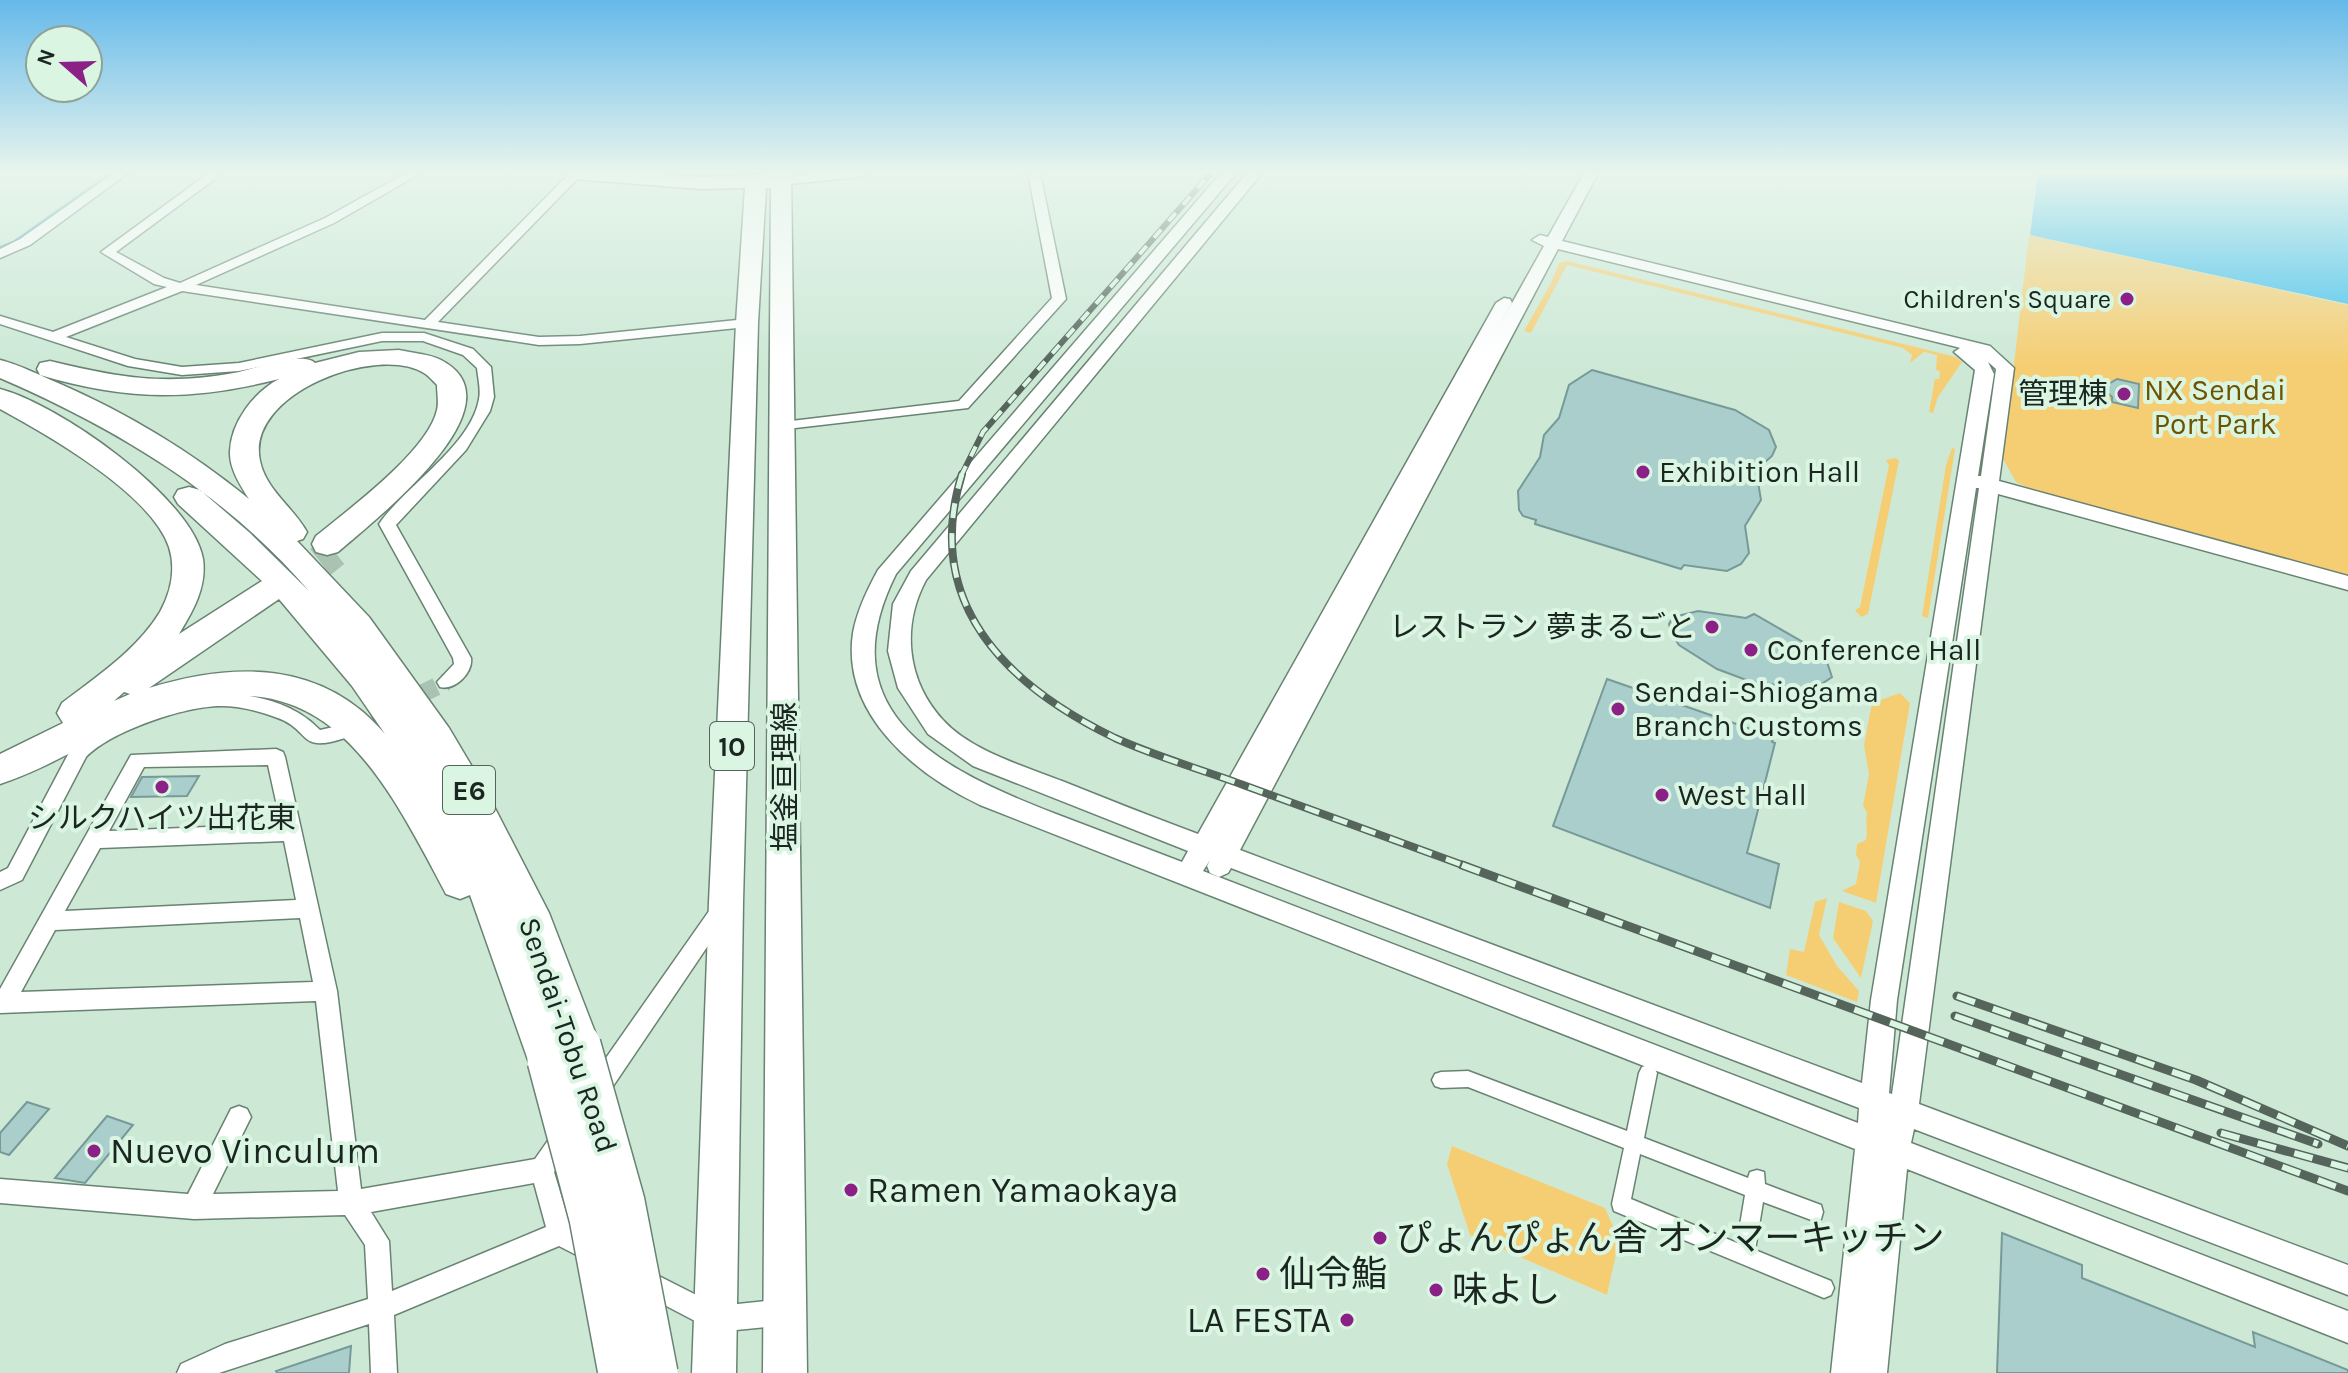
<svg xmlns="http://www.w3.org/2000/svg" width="2348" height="1373" font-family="Karla,'Noto Sans JP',sans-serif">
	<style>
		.green { fill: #f5ce73 }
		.water { fill: #41c0ed }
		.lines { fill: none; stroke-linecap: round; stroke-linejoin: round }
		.stream { stroke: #41c0ed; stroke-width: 4 }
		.building { fill: #a9cecb; stroke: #779a98; stroke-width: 2 }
		.minor-tunnel { stroke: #aac2b2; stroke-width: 18; stroke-dasharray: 18 9; stroke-linecap: butt }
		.motorway-tunnel { stroke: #aac2b2; stroke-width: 33; stroke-dasharray: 33 17; stroke-linecap: butt }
		.pedestrian-casing { stroke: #698372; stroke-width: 3 }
		.minor-casing { stroke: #698372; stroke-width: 3 }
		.tertiary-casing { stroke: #698372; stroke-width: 3 }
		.primary-casing { stroke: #698372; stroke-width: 3 }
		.motorway-casing { stroke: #698372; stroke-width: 3 }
		.pedestrian { fill: #fff; fill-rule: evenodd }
		.minor { fill: #fff; fill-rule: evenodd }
		.tertiary { fill: #fff; fill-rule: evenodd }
		.primary { fill: #fff; fill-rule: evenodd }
		.motorway { fill: #fff; fill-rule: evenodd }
		.rail-far2-casing { stroke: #55655b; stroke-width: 6 }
		.rail-far1-casing { stroke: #55655b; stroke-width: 8 }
		.rail-casing { stroke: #55655b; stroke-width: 9 }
		.rail-far2 { stroke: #daf6e3; stroke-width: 4; stroke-dasharray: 11; stroke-linecap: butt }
		.rail-far1 { stroke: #daf6e3; stroke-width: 5; stroke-dasharray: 15; stroke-linecap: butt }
		.rail { stroke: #daf6e3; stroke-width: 6; stroke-dasharray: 19; stroke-linecap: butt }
		.motorway-bridge-casing { stroke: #698372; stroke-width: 46; stroke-linecap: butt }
		.motorway-bridge { stroke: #fff; stroke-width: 43 }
		.poi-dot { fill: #8b2186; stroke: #daf6e3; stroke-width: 3 }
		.labels { text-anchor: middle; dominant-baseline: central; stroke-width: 8; stroke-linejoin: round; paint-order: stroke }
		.far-poi-label { font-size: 26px; fill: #1c2620; stroke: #daf6e3; text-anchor: end }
		.shield { fill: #daf6e3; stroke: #55645a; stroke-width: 2 }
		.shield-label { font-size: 28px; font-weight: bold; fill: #1c2620 }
		.park-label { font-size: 30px; fill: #6e5301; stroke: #daf6e3 }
		.poi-label { font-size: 30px; fill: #1c2620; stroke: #daf6e3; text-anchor: start }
		.street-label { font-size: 30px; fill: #1c2620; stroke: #daf6e3 }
		.near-poi-label { font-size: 36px; fill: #1c2620; stroke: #daf6e3; text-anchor: start }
	</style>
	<rect width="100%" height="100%" fill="#cde9d6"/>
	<path class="green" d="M2029,235L2348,305V577L2037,492L2016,482L2003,459Z
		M1567,261L1956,357L1962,362L1938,397L1933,413L1929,412L1935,379H1939L1940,371L1936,370L1937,355L1924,352L1910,363L1912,355L1903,348L1567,265L1531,333L1524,331L1551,283L1559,263Z
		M1952,448L1955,449L1928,618L1922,616L1946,465Z
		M1896,458L1899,461L1868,614L1861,617L1855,610L1860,607L1889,465L1886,460Z
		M1900,693L1910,703L1876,903L1842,891L1856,884L1860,862L1856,855L1857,844L1866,840C1868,830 1865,823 1867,812L1863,806L1869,774L1864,745L1872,703Z
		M1827,898L1819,935L1837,966L1859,991L1857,1002L1786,975L1790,949L1804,952L1815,902Z
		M1839,902L1866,911L1873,921L1861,978L1833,938Z
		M1452,1146L1605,1208L1619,1240L1607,1295L1470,1235L1447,1164Z"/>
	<path class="water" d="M2038,173H2348V304L2030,235Z"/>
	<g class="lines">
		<path class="stream" d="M0,248L15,242L112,173"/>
	</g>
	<path class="building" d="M1592,370L1735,410L1769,430L1776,447L1772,456L1756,470L1761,500L1745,526L1749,553L1741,564L1727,571L1684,565L1681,569L1535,524L1536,520L1523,516L1519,510L1518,491L1540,457L1544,435L1559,418L1569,385Z
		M2117,379L2139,384L2138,408L2112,402V397L2102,388Z
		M1698,611L1746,618L1754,614L1815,649L1827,662L1832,677L1817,687L1798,688L1749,681L1717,669L1679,645L1671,633L1669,624L1673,617Z
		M1607,679L1774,737L1772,742L1775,743L1747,853L1779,864L1770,908L1553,826Z
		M199,776L187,796L131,797L142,777Z
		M27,1102L49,1109L9,1155L0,1152V1133Z
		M107,1116L133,1125L85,1183L55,1178Z
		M2002,1233L2082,1265V1278L2255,1347L2253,1332L2348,1370V1373H1997Z
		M351,1346L349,1373H277L276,1371Z"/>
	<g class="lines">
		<path class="minor-tunnel" d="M347,729L446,682"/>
		<path class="motorway-tunnel" d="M281,593L334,551"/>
		<g class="pedestrian-casing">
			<path id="pedestrian" d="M1648,1065L1654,1067L1657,1073L1644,1138L1748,1178L1750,1172L1757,1170L1764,1172L1765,1184L1821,1205L1823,1212L1821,1219L1814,1221L1763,1202L1755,1250L1831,1281L1834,1288L1831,1295L1824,1298L1614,1211L1612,1204L1624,1148L1468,1087L1441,1088L1435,1086L1432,1080L1435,1074L1441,1072L1468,1071L1627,1131L1639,1073L1642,1067ZM1640,1154L1745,1195L1737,1243L1631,1199Z"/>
		</g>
		<g class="minor-casing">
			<path id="minor" d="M114,173H128L30,245L0,258V249L20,239Z
				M209,173H223L116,252L164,278L180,283L325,218L406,173H421L334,223L196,285L425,320L570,173H583L438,322L539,337L580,336L747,319L754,323L747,327L580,344L539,345L182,291L66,337L135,359L182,367L239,363L382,333H424L473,349L491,367L494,397L490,411L466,450L396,525L471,658C473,673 455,691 440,687L437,682L454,664L453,658L379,524C405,486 471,446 479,399C481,390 478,378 477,368L463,355L423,341H382L239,371L182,375L128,366L0,324V316L53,332L167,287L154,284L101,252Z
				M1028,173H1040L1066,299L968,408L778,430V424L783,422L959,401L1052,298Z
				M221,692C258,696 293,702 320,730L338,726L345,728L347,733L345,738C296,754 312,729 275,717C259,711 239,706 221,706C185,706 111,731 86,757L22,880L0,890V872L8,868L72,747C102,718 180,697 221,692Z
				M276,749L283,752L285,757L337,991L361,1189L535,1159L556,1129L564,1125L572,1129L576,1137L554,1172L570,1225L603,1243L606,1252L603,1261L594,1264L559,1246L394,1315L397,1373H371L369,1324L219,1373H177L181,1364L225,1344L368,1299L365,1245L345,1215L194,1219L0,1203V1179L188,1194L231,1109L239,1106L247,1109L251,1117L213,1194L338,1191L316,1001L0,1013V989L131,755ZM268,765L281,824L109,831L144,767ZM284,841L296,900L65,911L100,848ZM300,918L313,982L21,992L55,930ZM534,1183L546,1227L392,1291L389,1241L371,1212Z
				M721,901L728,904L731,910L728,916L603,1101L595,1104L587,1101L584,1093L587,1085L714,904Z
				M641,1267L718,1306L785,1299L794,1303L798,1312L794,1321L785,1325L716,1332L632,1288L629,1279L632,1270Z"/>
		</g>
		<g class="tertiary-casing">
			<path id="tertiary" d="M816,173H867L860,177L781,185L774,181L781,177Z
				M1221,173H1236L896,574C825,715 945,771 1056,814C1098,830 1140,846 1182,862L1188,851L973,766L928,734L898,688L888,651L893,604L911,571L1247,173H1262L926,580C901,627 907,681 943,720C971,751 1024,766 1062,781C1107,799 1152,817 1198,834L1496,303L1504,298L1510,299L1512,303L1497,330L1544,246L1532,240L1540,235L1548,237L1584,173H1598L1562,241L1990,346L2014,368L1999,481L2348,576V590L1998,494L1919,1104L2348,1265V1295L1914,1129L1911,1143L2348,1311V1343L1907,1169L1887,1373H1831L1855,1149L980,805C915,774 841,714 853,633C857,611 867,590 878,570ZM1558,249L1957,347L1960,348L1954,352L1975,370L1871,1000L1862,1083L1240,850ZM1988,362L1996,369L1981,476H1978L1994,374ZM1976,488H1979L1892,1094L1889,1093L1897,1000ZM1210,860L1207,866L1210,873L1219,877L1228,873L1231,868L1859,1108L1858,1123L1203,871Z"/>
		</g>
		<g class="primary-casing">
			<path id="primary" d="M565,173H651L701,177L791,173L807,1373H763L771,188H766L758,323L743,902L736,1373H692L709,902L736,323L745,188L701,189L575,179Z"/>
		</g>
		<g class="motorway-casing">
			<path id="motorway" d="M399,350C412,353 430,354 441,360C526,404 372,522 338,552L327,555L316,552L312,544L316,536C348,510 428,451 437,410C439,403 437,393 437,385C433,381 429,376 424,373C378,344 245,393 260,461C266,490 293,507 307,532L303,539L297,541L369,617L449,728L484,787L549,913L600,1045L594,1059L579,1065L570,1061L564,1074L549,1080L534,1074L528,1060L470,895L460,899L446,894C377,763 319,649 149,715C98,735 52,767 0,784V754L63,723L57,713L62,703C96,677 137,650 160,612C171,592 176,569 169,547C151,494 48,435 0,409V389C58,404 192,497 203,559C207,587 193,611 179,634L262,581L178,504L174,497L178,490L189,487L200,490L250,533L309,591C226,494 116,428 0,378V360C20,365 39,375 58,383C127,413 190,451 249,499C240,485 229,468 230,451C231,422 254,392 279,379C192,401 127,401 40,375L37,369L40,363L50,361C120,378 166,386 239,372C256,368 303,351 315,363L359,352ZM279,599L352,686L385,734C322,660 234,662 149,688ZM124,692L130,694L114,701Z"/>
		</g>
		<use href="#pedestrian" class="pedestrian"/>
		<use href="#minor" class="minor"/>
		<use href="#tertiary" class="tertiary"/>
		<use href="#primary" class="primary"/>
		<use href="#motorway" class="motorway"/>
		<g class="rail-far2-casing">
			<path id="rail-far2" d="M961,476L983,432L1211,173"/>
		</g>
		<g class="rail-far1-casing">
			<path id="rail-far1" d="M962,474C922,603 1006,685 1115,738C1157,757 1203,770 1246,786C1320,813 1394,840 1468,867"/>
		</g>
		<g class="rail-casing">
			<path id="rail" d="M1462,865L2348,1191
				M1957,996L2196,1080L2348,1146
				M1955,1016L2318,1144
				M2221,1133L2348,1168"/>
		</g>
		<use href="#rail-far2" class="rail-far2"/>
		<use href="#rail-far1" class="rail-far1"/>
		<use href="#rail" class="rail"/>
		<g class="motorway-bridge-casing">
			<path id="motorway-bridge" d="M579,1045L623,1202L656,1373
				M549,1060L591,1218L620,1373"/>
		</g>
		<use href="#motorway-bridge" class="motorway-bridge"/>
	</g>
	<linearGradient id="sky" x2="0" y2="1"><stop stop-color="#65b9ea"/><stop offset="0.47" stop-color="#e8f5ed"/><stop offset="1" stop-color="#e8f5ed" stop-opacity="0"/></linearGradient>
	<rect width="2348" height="365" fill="url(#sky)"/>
	<g class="poi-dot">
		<circle cx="2127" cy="299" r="8"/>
		<circle cx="2124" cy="394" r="8"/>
		<circle cx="1643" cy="472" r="8"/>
		<circle cx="1712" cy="627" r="8"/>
		<circle cx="1751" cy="650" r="8"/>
		<circle cx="1618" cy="709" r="8"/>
		<circle cx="162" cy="787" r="8"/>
		<circle cx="1662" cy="795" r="8"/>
		<circle cx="94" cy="1151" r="8"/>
		<circle cx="851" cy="1190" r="8"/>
		<circle cx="1380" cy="1238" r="8"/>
		<circle cx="1263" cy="1274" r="8"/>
		<circle cx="1436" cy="1290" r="8"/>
		<circle cx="1347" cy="1320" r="8"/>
	</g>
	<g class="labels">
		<g class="far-poi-label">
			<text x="2111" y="299">Children's Square</text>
		</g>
		<g class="shield">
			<rect x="710" y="722" width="44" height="48" rx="6"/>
			<rect x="443" y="766" width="52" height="48" rx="6"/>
		</g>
		<g class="shield-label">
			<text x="732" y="746">10</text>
			<text x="469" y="790">E6</text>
		</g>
		<g class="park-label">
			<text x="2215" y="390">NX Sendai<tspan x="2215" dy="34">Port Park</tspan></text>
		</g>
		<g class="poi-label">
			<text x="2108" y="394" text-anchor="end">管理棟</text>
			<text x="1659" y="472">Exhibition Hall</text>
			<text x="1696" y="627" text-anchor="end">レストラン 夢まるごと</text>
			<text x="1767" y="650">Conference Hall</text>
			<text x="1634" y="692">Sendai-Shiogama<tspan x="1634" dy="34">Branch Customs</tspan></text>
			<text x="1678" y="795">West Hall</text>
			<text x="162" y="818" text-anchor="middle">シルクハイツ出花東</text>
		</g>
		<g class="street-label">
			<text transform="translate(785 777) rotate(-90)">塩釜亘理線</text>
			<text transform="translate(568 1035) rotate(71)">Sendai-Tobu Road</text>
		</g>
		<g class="near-poi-label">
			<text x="110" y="1151">Nuevo Vinculum</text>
			<text x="867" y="1190">Ramen Yamaokaya</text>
			<text x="1396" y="1238">ぴょんぴょん舎 オンマーキッチン</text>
			<text x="1279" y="1274">仙令鮨</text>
			<text x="1452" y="1290">味よし</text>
			<text x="1331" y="1320" text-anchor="end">LA FESTA</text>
		</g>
	</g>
	<g transform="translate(64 64) rotate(290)"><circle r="38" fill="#daf6e3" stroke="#8ea395" stroke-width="2"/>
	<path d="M0-6L14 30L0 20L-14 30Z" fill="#8b2186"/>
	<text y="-12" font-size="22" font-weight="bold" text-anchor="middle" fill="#1c2620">N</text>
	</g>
</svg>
